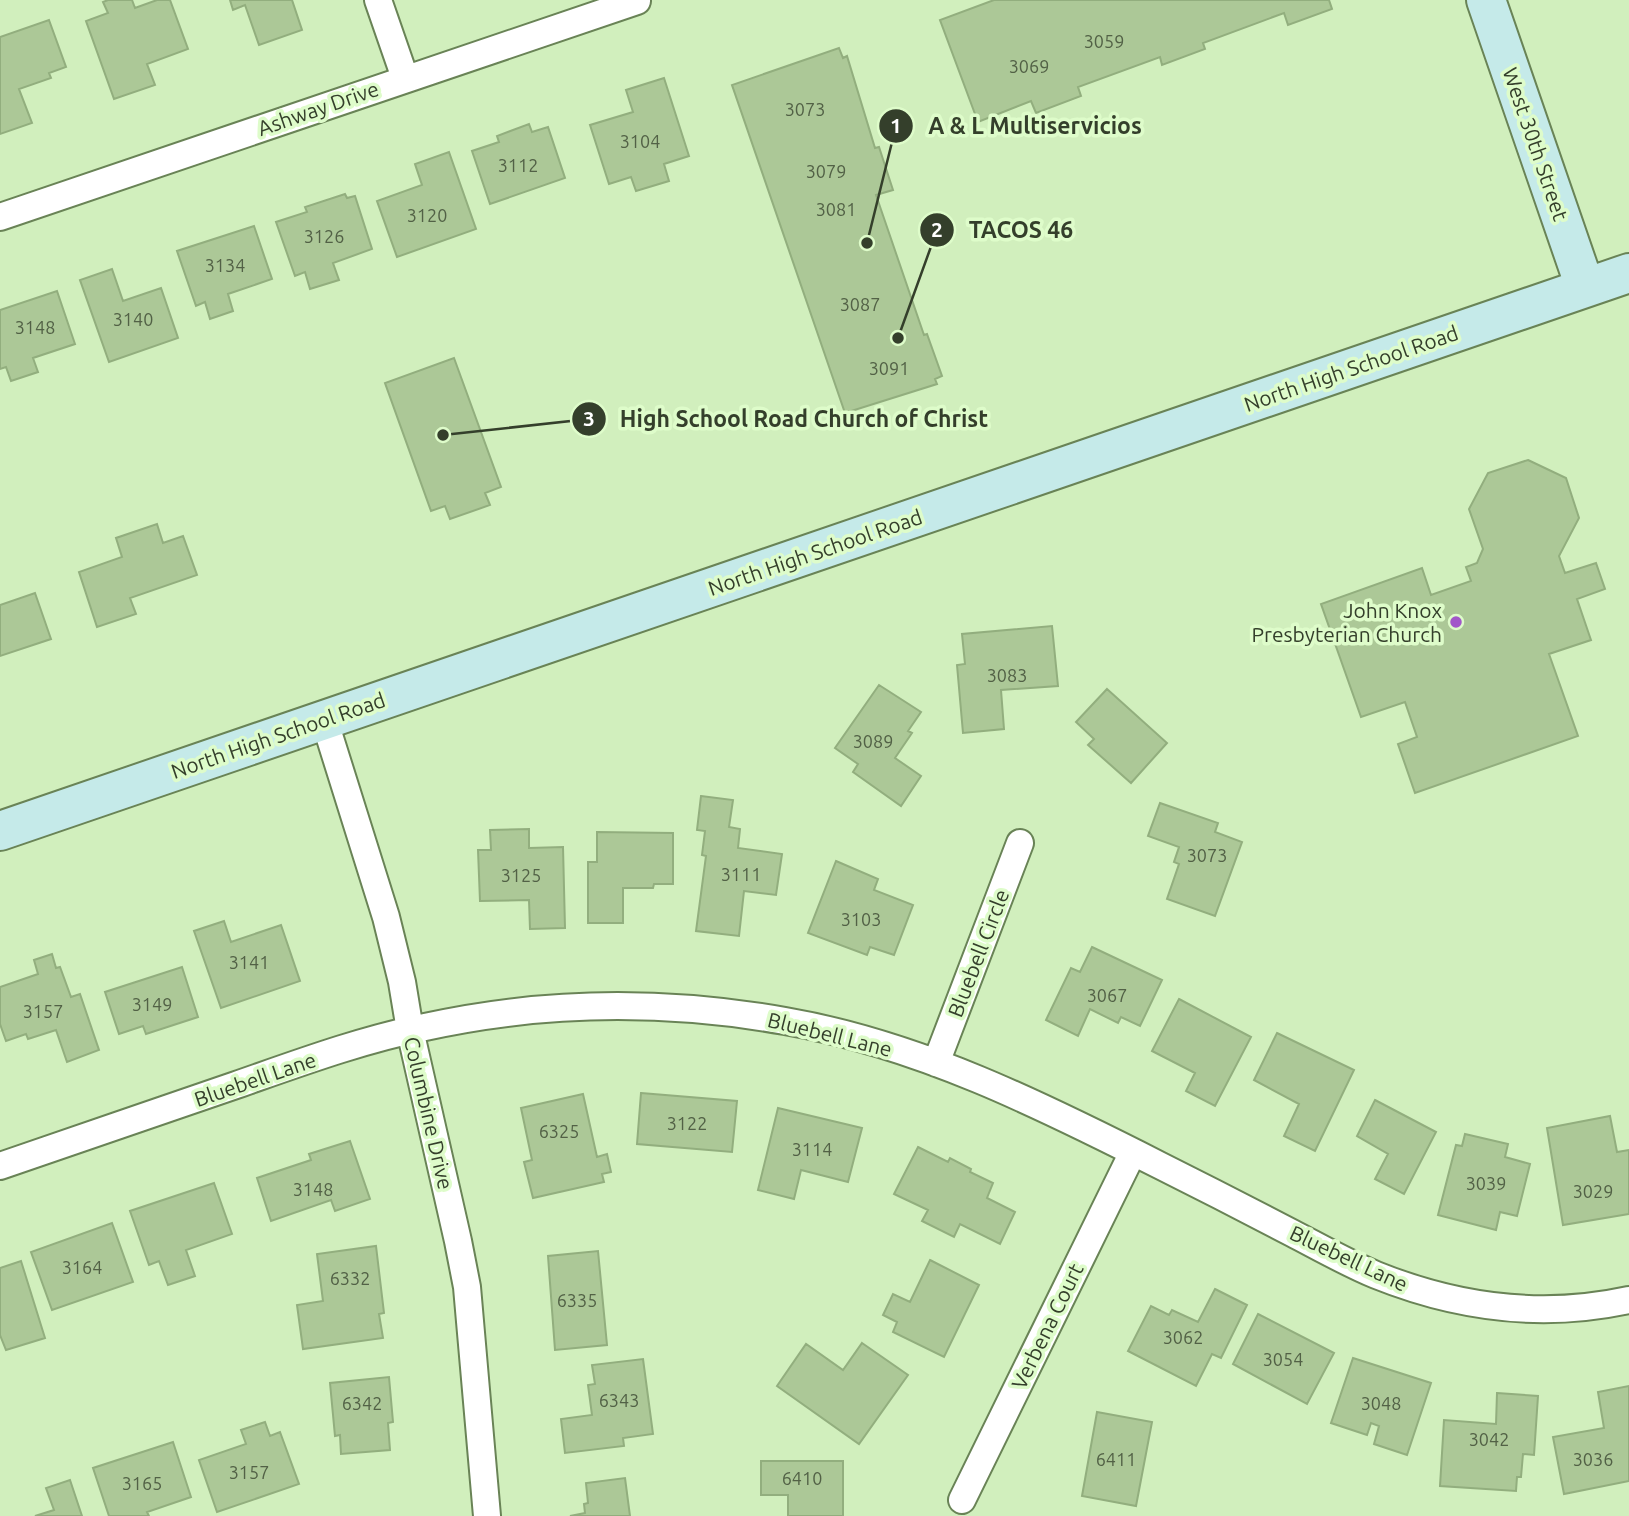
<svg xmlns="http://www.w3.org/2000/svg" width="1629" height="1516" font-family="Ubuntu,sans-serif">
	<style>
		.building { fill: #acc897; stroke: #92ae7e; stroke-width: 2 }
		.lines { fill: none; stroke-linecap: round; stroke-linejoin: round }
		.street-casing { stroke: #698356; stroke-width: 30 }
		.secondary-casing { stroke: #698356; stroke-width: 42 }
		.street { stroke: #fff; stroke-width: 26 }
		.secondary { stroke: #c5eae9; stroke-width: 38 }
		.poi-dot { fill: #a257c9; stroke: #defcca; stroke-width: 2.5 }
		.labels { text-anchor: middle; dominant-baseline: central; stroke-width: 7; stroke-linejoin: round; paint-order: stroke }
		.number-label { font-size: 18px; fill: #526146 }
		.street-label { font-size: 21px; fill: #343f2b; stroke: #defcca }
		.poi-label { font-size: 21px; fill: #343f2b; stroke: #defcca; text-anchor: end }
		.leader { fill: none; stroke: #343f2b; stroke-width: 2.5 }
		.callout-dot { fill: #343f2b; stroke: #defcca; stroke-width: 2.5 }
		.mark-label { font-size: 21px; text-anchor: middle; font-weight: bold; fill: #fff }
		.callout-label { font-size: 23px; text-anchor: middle; font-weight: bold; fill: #343f2b; stroke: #defcca; stroke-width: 7; stroke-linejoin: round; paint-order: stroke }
	</style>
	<rect width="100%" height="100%" fill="#d1efbd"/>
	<path class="building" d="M108,0H132L135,8L157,0H170L188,49L147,64L155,85L114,99L86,21L108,13L103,2Z
		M230,0H292L302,30L259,45L245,5L233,10Z
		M994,0H1329L1332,9L1288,25L1284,13L1203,43L1205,49L1162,65L1160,57L1078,87L1081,96L1036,113L1031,101L978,122L940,20Z
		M49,20L66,67L49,73L51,78L19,89L32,123L0,134V37Z
		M839,48L843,58L847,56L875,148L879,147L893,190L876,195L924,335L927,334L942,376L935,379L937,384L845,413L732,85Z
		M664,78L689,156L664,164L669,181L636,191L631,177L609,184L590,125L633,112L626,90Z
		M529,124L532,132L548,127L565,178L490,204L472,151L499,142L497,136Z
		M449,152L476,229L397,257L377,201L422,185L415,164Z
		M345,194L347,198L355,196L372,249L333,263L339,280L310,289L305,272L295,276L276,222L307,212L305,207Z
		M254,226L272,279L228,294L233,311L210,319L205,302L196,306L177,251Z
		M112,269L123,301L161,288L178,338L109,362L80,280Z
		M57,291L75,344L33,358L38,372L11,381L6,367L0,369V310Z
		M454,358L501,487L485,493L490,505L450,519L445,506L431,511L385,383Z
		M1528,460L1566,478L1579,518L1559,556L1565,573L1596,563L1605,589L1577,599L1591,640L1549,654L1578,736L1415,793L1398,744L1417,737L1405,702L1361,717L1321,604L1422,568L1431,595L1471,581L1466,567L1477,563L1483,549L1469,509L1488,473Z
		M157,524L163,543L183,536L197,575L130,598L136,614L97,627L79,572L122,557L116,538Z
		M35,593L51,639L0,656V605Z
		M1052,626L1058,686L1001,690L1004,729L963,733L957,665L965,664L962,634Z
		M879,685L921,712L908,731L912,733L895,758L921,776L901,806L853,772L858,764L835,748Z
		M1107,689L1167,743L1131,783L1088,745L1094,739L1076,722Z
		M701,796L733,800L729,827L740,829L738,848L782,854L776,895L744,891L739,936L696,931L706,856L702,855L705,831L697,830Z
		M1160,803L1218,823L1215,832L1242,842L1215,916L1167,899L1179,864L1174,862L1179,847L1148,836Z
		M529,829V848L563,847L565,928L530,929L529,900L480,901L478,850H491L490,830Z
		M597,832L673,833V884H654L653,888H623V923H588V862H597Z
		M836,861L878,879L874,890L913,905L894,955L870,947L867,955L808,933Z
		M224,921L231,942L281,925L300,981L221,1008L194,931Z
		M1092,947L1162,980L1140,1026L1121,1017L1118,1023L1090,1009L1078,1036L1046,1020L1071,968L1080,972Z
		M52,954L56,968L60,967L71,997L80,994L99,1050L67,1062L56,1030L28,1039L26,1034L6,1041L0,1024V987L38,974L34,960Z
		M182,967L198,1017L146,1034L143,1026L119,1034L105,992Z
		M1179,999L1251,1037L1215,1106L1186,1091L1195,1073L1152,1051Z
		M1277,1033L1354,1070L1315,1151L1284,1136L1299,1104L1254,1080Z
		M641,1093L737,1101L732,1152L637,1144Z
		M583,1094L597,1157L607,1154L611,1172L602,1174L604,1182L533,1198L524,1162L532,1160L521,1108Z
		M1375,1100L1436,1132L1404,1194L1375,1179L1388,1154L1357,1136Z
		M778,1108L862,1128L848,1182L801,1170L794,1199L758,1190Z
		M1610,1116L1617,1152L1629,1150V1214L1563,1225L1547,1128Z
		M1465,1134L1508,1144L1505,1157L1530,1164L1517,1216L1500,1212L1496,1230L1438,1215L1456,1145L1462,1146Z
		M350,1141L370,1199L335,1211L331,1200L271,1221L257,1178L311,1160L309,1154Z
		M918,1147L948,1162L950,1158L971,1169L970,1172L993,1183L987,1198L1015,1212L1000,1244L960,1224L954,1237L922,1221L928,1210L894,1194Z
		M214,1183L232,1234L186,1250L195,1276L168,1285L159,1261L149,1265L130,1211Z
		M112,1223L133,1282L52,1310L31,1252Z
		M376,1246L384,1313L379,1314L383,1338L303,1349L297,1305L323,1301L317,1254Z
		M598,1251L607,1345L555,1350L548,1256Z
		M930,1260L979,1285L944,1357L893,1332L897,1322L883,1315L893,1294L910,1302Z
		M21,1261L45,1338L6,1350L0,1335V1268Z
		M1215,1289L1247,1305L1221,1358L1212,1354L1196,1386L1128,1351L1151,1306L1169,1315L1172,1310L1198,1322Z
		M1258,1314L1334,1353L1307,1404L1233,1364Z
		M862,1343L908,1375L859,1444L777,1386L806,1344L843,1370Z
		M1353,1358L1431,1383L1407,1455L1374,1444L1379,1426L1371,1423L1367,1435L1331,1423Z
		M643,1359L653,1434L623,1438L624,1446L565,1453L561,1419L592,1415L588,1385L595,1384L592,1365Z
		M389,1377L393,1422L388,1423L390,1450L341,1454L340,1435L335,1436L330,1383Z
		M1629,1386V1481L1564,1494L1553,1437L1604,1428L1598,1392Z
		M1497,1393L1538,1396L1534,1455L1523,1454L1521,1477H1517L1516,1491L1440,1486L1444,1420L1496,1424Z
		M1097,1412L1152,1422L1136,1506L1082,1496Z
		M265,1422L270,1436L280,1432L299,1484L217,1512L199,1460L246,1444L241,1430Z
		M173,1442L191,1497L147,1512L149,1516H109L93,1468Z
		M761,1461H843V1516H788V1495H761Z
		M625,1478L630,1516H570L585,1513L584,1504L588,1503L586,1483Z
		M70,1480L82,1516H35L54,1510L46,1488Z"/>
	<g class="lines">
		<g class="street-casing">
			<path id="street" d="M378,0L405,78
				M0,217L637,1
				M324,719L386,917L402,982L410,1030L458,1241L467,1287L487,1516
				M936,1063L1020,843
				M0,1166C79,1139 157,1112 236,1085C299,1063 361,1040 425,1027C543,1001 666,1000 785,1021C918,1044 1041,1105 1161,1166C1205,1188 1248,1210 1292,1233C1319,1247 1347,1263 1376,1275C1458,1308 1542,1319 1629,1300
				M962,1500L1133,1152"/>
		</g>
		<g class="secondary-casing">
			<path id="secondary" d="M1486,0L1585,287
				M0,831L1629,273"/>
		</g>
		<use href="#street" class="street"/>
		<use href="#secondary" class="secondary"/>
	</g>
	<circle class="poi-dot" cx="1456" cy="622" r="7"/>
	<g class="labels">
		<g class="number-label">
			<text x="1104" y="41">3059</text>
			<text x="1029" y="66">3069</text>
			<text x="805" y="109">3073</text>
			<text x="640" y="141">3104</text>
			<text x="518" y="165">3112</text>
			<text x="826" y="171">3079</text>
			<text x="836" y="209">3081</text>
			<text x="427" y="215">3120</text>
			<text x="324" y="236">3126</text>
			<text x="225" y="265">3134</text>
			<text x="860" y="304">3087</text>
			<text x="133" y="319">3140</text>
			<text x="35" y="327">3148</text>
			<text x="889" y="368">3091</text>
			<text x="1007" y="675">3083</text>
			<text x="873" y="741">3089</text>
			<text x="1207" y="855">3073</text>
			<text x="741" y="874">3111</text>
			<text x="521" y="875">3125</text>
			<text x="861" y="919">3103</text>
			<text x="249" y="962">3141</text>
			<text x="1107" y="995">3067</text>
			<text x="152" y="1004">3149</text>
			<text x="43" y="1011">3157</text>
			<text x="687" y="1123">3122</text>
			<text x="559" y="1131">6325</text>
			<text x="812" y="1149">3114</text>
			<text x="1486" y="1183">3039</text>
			<text x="313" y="1189">3148</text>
			<text x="1593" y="1191">3029</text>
			<text x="82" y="1267">3164</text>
			<text x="350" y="1278">6332</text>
			<text x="577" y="1300">6335</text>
			<text x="1183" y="1337">3062</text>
			<text x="1283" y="1359">3054</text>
			<text x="619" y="1400">6343</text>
			<text x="362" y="1403">6342</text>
			<text x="1381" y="1403">3048</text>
			<text x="1489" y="1439">3042</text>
			<text x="1116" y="1459">6411</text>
			<text x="1593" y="1459">3036</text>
			<text x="249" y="1472">3157</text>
			<text x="802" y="1478">6410</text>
			<text x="142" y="1483">3165</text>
		</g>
		<g class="street-label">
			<text transform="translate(318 108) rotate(-19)">Ashway Drive</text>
			<text transform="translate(1536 144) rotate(71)">West 30th Street</text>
			<text transform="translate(1351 368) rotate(-19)">North High School Road</text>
			<text transform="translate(815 552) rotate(-19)">North High School Road</text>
			<text transform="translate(278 735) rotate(-19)">North High School Road</text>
			<text transform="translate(978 953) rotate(-69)">Bluebell Circle</text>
			<text transform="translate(830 1034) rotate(14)">Bluebell Lane</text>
			<text transform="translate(255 1079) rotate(-19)">Bluebell Lane</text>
			<text transform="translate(429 1113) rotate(77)">Columbine Drive</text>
			<text transform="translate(1349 1258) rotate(25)">Bluebell Lane</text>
			<text transform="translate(1047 1326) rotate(-64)">Verbena Court</text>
		</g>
		<g class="poi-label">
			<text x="1442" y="610">John Knox<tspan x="1442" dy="24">Presbyterian Church</tspan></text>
		</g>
	</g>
	<path class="leader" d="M867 243L896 126M898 338L937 230M443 435L589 419"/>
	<g class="callout-dot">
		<circle cx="867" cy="243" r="7"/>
		<circle cx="898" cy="338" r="7"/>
		<circle cx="443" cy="435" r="7"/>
		<circle cx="896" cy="126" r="18"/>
		<circle cx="937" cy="230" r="18"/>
		<circle cx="589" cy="419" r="18"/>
	</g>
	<g class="mark-label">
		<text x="896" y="133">1</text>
		<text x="937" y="237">2</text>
		<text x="589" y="426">3</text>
	</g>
	<g class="callout-label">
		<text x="1035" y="134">A &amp; L Multiservicios</text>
		<text x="1021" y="238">TACOS 46</text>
		<text x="804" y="427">High School Road Church of Christ</text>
	</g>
</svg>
